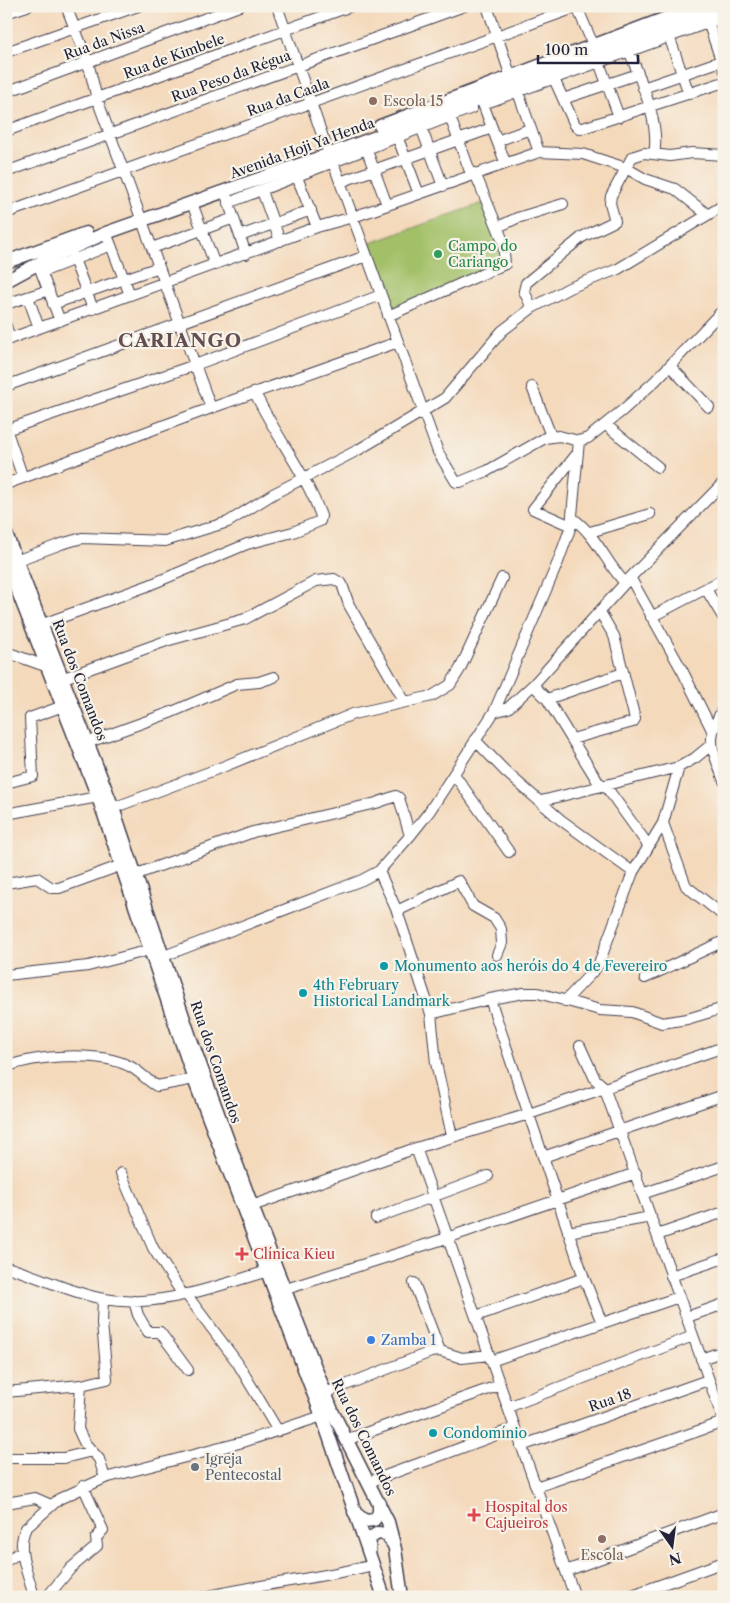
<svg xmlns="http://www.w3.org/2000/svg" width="730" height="1603" font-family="'Libre Caslon Text',serif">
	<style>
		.green { fill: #a2c068; stroke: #627152 }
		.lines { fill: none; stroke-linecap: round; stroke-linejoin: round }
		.minor-casing { stroke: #423d4e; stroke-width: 12 }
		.major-casing { stroke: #423d4e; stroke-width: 15 }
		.minor { stroke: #fff; stroke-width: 10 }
		.major { stroke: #fff; stroke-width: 12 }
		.education-dot { fill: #8d6e63; stroke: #f7f3e8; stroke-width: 2 }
		.leisure-dot { fill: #2e9e5b; stroke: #f7f3e8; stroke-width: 2 }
		.culture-dot { fill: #0f9aa8; stroke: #f7f3e8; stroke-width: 2 }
		.health-dot { fill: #e0444e; stroke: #f7f3e8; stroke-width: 2 }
		.shop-dot { fill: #3f7fe0; stroke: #f7f3e8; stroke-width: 2 }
		.worship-dot { fill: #6b7280; stroke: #f7f3e8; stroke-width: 2 }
		.labels { text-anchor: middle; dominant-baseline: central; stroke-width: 4.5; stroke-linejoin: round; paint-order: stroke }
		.street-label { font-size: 14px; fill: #22223b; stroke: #f7f3e8 }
		.education-label { font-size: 14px; fill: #785e54; stroke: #f7f3e8; text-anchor: start }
		.leisure-label { font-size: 14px; fill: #27864d; stroke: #f7f3e8; text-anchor: start }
		.culture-label { font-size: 14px; fill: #0d838f; stroke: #f7f3e8; text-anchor: start }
		.health-label { font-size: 14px; fill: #be3a42; stroke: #f7f3e8; text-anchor: start }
		.shop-label { font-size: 14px; fill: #366cbe; stroke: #f7f3e8; text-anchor: start }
		.worship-label { font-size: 14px; fill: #5b616d; stroke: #f7f3e8; text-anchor: start }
		.district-label { font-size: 19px; font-weight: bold; letter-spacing: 1px; fill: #634e53; stroke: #f7f3e8 }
	</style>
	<rect width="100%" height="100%" fill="#f7f3e8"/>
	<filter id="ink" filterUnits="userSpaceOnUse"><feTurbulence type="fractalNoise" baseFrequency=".02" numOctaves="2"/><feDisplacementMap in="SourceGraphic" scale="10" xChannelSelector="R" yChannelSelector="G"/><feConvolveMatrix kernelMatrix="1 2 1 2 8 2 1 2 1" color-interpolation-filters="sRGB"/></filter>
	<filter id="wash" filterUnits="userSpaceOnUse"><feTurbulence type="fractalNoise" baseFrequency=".0096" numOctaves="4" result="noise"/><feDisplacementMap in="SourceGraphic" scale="20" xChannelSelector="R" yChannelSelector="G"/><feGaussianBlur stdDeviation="1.12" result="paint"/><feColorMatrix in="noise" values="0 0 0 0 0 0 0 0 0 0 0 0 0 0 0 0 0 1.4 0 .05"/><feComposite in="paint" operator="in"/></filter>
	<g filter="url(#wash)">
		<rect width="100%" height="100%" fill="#f4d9bb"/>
		<path class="green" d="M483,203L509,264L392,309L368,244Z"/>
	</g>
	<g filter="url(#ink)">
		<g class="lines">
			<g class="minor-casing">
				<path id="minor" d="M66,6L88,62L97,99L211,408
					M277,6L326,146
					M487,6L511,77
					M577,7L594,47
					M6,13L27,6
					M708,22L724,69
					M669,36L689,94
					M627,45C638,75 661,122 654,154
					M6,52L138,6
					M599,62L619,117
					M554,79L575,125L580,129L724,82
					M643,88L721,61
					M6,92L239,6
					M518,92L539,152
					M563,99L638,74
					M486,103L724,17
					M483,104L505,162
					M450,117L471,174
					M421,127L443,186
					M6,131L351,6
					M397,136L419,194
					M497,141L530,129
					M366,148L387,205
					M330,154L438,452L456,482H460L487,471L545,438L559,436L579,441L588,438L623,410L655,381L724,309
					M6,172L464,6
					M297,177L317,227
					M340,182L492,128
					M262,191L280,241
					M227,198L246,254
					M192,203L215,265
					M228,203L472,108
					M6,213L580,6
					M498,227L517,218L563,204
					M240,236L311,210
					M109,240L130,295
					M152,248L234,218
					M72,254L93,309
					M39,266L60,321
					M42,272L111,245
					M28,297L39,328
					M6,304L49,290
					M53,304L159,267
					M532,308L524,291L526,283L582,237L615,221L610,203L611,196L632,157L644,153L670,156L692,153L724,155
					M388,316L505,264L503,241L475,173
					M6,326L10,339
					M6,340L317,227L353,217L539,152L583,154L626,168L645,179L675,189L708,215
					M670,366L709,407
					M6,386L366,256
					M532,387L551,436
					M606,425L658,467
					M6,429L23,478
					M6,430L195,365L381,295
					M6,484L211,408L398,342
					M572,518C595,533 606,563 625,583
					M571,526L533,509L576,455
					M590,532L650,514
					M18,560L61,544L82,538L165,541L228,522L273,494L358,450L445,398L502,331L532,308L569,288L618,269L724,205
					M631,579L683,672L712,730
					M706,589L724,619
					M651,617L724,579
					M43,624L147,586L247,544L293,532L320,521L321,516C305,472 275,435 255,393
					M6,652L48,667
					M64,678L166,641L245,619L316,581L334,579L342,584L349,605L405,702
					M533,685L547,699L598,782L607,788L648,845
					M547,699L623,673
					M724,706C705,742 711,744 724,781
					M494,712L508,708L533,685L625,583L724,482
					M572,739L633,722L635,719L614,636L600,612
					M475,740L506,772L561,820L633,872
					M89,742L172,712L237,684L259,682L274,677
					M454,774L509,852
					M6,783L33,776L30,718L63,706
					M541,801L679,767L695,758L711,745
					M113,808L220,768L353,714L432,696L450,685L460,669L502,578
					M6,814L98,797
					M663,823L686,886L724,916
					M379,871L397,911L431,1014L436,1063L452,1136
					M137,874L253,832L376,803L396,796L399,798L410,836
					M6,883L37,878L52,888H59L122,865
					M397,911L459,881L473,906L494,918L501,929L502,943L497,955
					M164,956L362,880L379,871L410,836L429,812L494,712L558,562L571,526L579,441
					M6,975L88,966L150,950
					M645,978L724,941
					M490,999L584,1278L602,1323
					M565,1001L598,966L633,872L663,823L679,767
					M431,1014L490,999L524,993H538L600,1010L632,1012L662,1023L687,1019L724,1008
					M580,1046L595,1079L604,1087L724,1422
					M6,1067C37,1055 99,1051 129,1066C140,1071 147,1081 157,1086L194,1079
					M416,1148L575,1597
					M543,1157L724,1095
					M121,1173L153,1248L183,1295
					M642,1194L724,1166
					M252,1206L416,1148L529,1114L724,1047
					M376,1218L488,1176
					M568,1232L651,1217
					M657,1235L724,1212
					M6,1267C39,1276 70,1293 104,1299C158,1309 216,1286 268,1271
					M671,1276L724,1258
					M414,1283L440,1351
					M286,1289L447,1238L636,1173
					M186,1294L237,1362L278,1431
					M134,1301L138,1315L148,1332H160L188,1370
					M476,1316L584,1278
					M687,1317L724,1304
					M701,1359L724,1351
					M491,1361L679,1297
					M81,1385L78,1429L84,1442L99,1459L105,1478
					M6,1392L81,1385L107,1379L102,1323L103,1299
					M325,1393L431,1352L440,1351L462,1358L489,1355
					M508,1407L693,1336
					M346,1440L500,1385
					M521,1446L708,1380
					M6,1458H64L92,1451
					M369,1482L515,1428
					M536,1487L724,1422
					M6,1503L35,1498L51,1505
					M6,1561L22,1551
					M566,1571L724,1513
					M34,1597C29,1575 15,1549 26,1528L59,1499L105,1478L243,1442L322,1416
					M47,1597L71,1568L97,1546L96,1538L103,1530L83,1486
					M204,1597C260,1584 317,1579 373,1565
					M627,1597L724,1562"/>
			</g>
			<g class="major-casing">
				<path id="major" d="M380,126L698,6
					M6,262L86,233
					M6,281L45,260L106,233L330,154L724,9
					M6,534L113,808L190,1037L252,1206L333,1413L388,1522L395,1549L402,1597
					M6,561L98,797L194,1079L322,1416L384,1597
					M354,1512L365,1521L374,1520L379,1513V1502
					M369,1553L370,1538L378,1533L386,1534L393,1544"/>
			</g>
			<use href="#minor" class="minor"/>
			<use href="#major" class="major"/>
		</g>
	</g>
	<g class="education-dot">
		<circle cx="373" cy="101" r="5"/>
		<circle cx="602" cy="1539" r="5"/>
	</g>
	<circle class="leisure-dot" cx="438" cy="254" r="5"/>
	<g class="culture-dot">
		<circle cx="384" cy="966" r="5"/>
		<circle cx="303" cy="993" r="5"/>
		<circle cx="433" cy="1433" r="5"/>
	</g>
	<g class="health-dot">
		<path d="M239.5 1246.5h5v5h5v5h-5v5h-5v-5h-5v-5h5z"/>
		<path d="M471.5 1507.5h5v5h5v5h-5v5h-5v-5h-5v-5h5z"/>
	</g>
	<circle class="shop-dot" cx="371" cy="1340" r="5"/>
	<circle class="worship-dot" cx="195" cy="1467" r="5"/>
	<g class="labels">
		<g class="street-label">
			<text transform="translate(104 41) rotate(-20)">Rua da Nissa</text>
			<text transform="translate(174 56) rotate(-20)">Rua de Kimbele</text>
			<text transform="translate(231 76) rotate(-20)">Rua Peso da Régua</text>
			<text transform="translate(288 97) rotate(-20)">Rua da Caala</text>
			<text transform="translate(302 148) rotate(-20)">Avenida Hoji Ya Henda</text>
			<text transform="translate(80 680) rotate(69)">Rua dos Comandos</text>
			<text transform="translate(216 1062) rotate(71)">Rua dos Comandos</text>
			<text transform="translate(610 1400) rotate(-19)">Rua 18</text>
			<text transform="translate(364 1437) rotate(64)">Rua dos Comandos</text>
		</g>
		<g class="education-label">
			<text x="383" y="101">Escola 15</text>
			<text x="602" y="1555" text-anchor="middle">Escola</text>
		</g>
		<g class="leisure-label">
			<text x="448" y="246">Campo do<tspan x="448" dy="16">Cariango</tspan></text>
		</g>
		<g class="culture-label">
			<text x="394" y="966">Monumento aos heróis do 4 de Fevereiro</text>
			<text x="313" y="985">4th February<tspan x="313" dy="16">Historical Landmark</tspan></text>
			<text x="443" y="1433">Condomínio</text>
		</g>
		<g class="health-label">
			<text x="253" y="1254">Clínica Kieu</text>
			<text x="485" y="1507">Hospital dos<tspan x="485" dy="16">Cajueiros</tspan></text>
		</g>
		<g class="shop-label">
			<text x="381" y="1340">Zamba 1</text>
		</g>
		<g class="worship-label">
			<text x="205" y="1459">Igreja<tspan x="205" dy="16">Pentecostal</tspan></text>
		</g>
		<g class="district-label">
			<text x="180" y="340">CARIANGO</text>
		</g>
	</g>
	<rect width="730" height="1603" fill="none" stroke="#f7f3e8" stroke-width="25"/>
	<g transform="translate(672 1546) rotate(166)" stroke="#f7f3e8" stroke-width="4" paint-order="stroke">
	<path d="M0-4L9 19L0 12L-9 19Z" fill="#22223b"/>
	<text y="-8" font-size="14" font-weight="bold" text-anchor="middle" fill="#22223b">N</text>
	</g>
	<path d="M538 55v8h100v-8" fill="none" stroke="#22223b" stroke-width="2.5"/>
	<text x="545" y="55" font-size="15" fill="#22223b" stroke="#f7f3e8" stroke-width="4" paint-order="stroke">100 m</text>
</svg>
